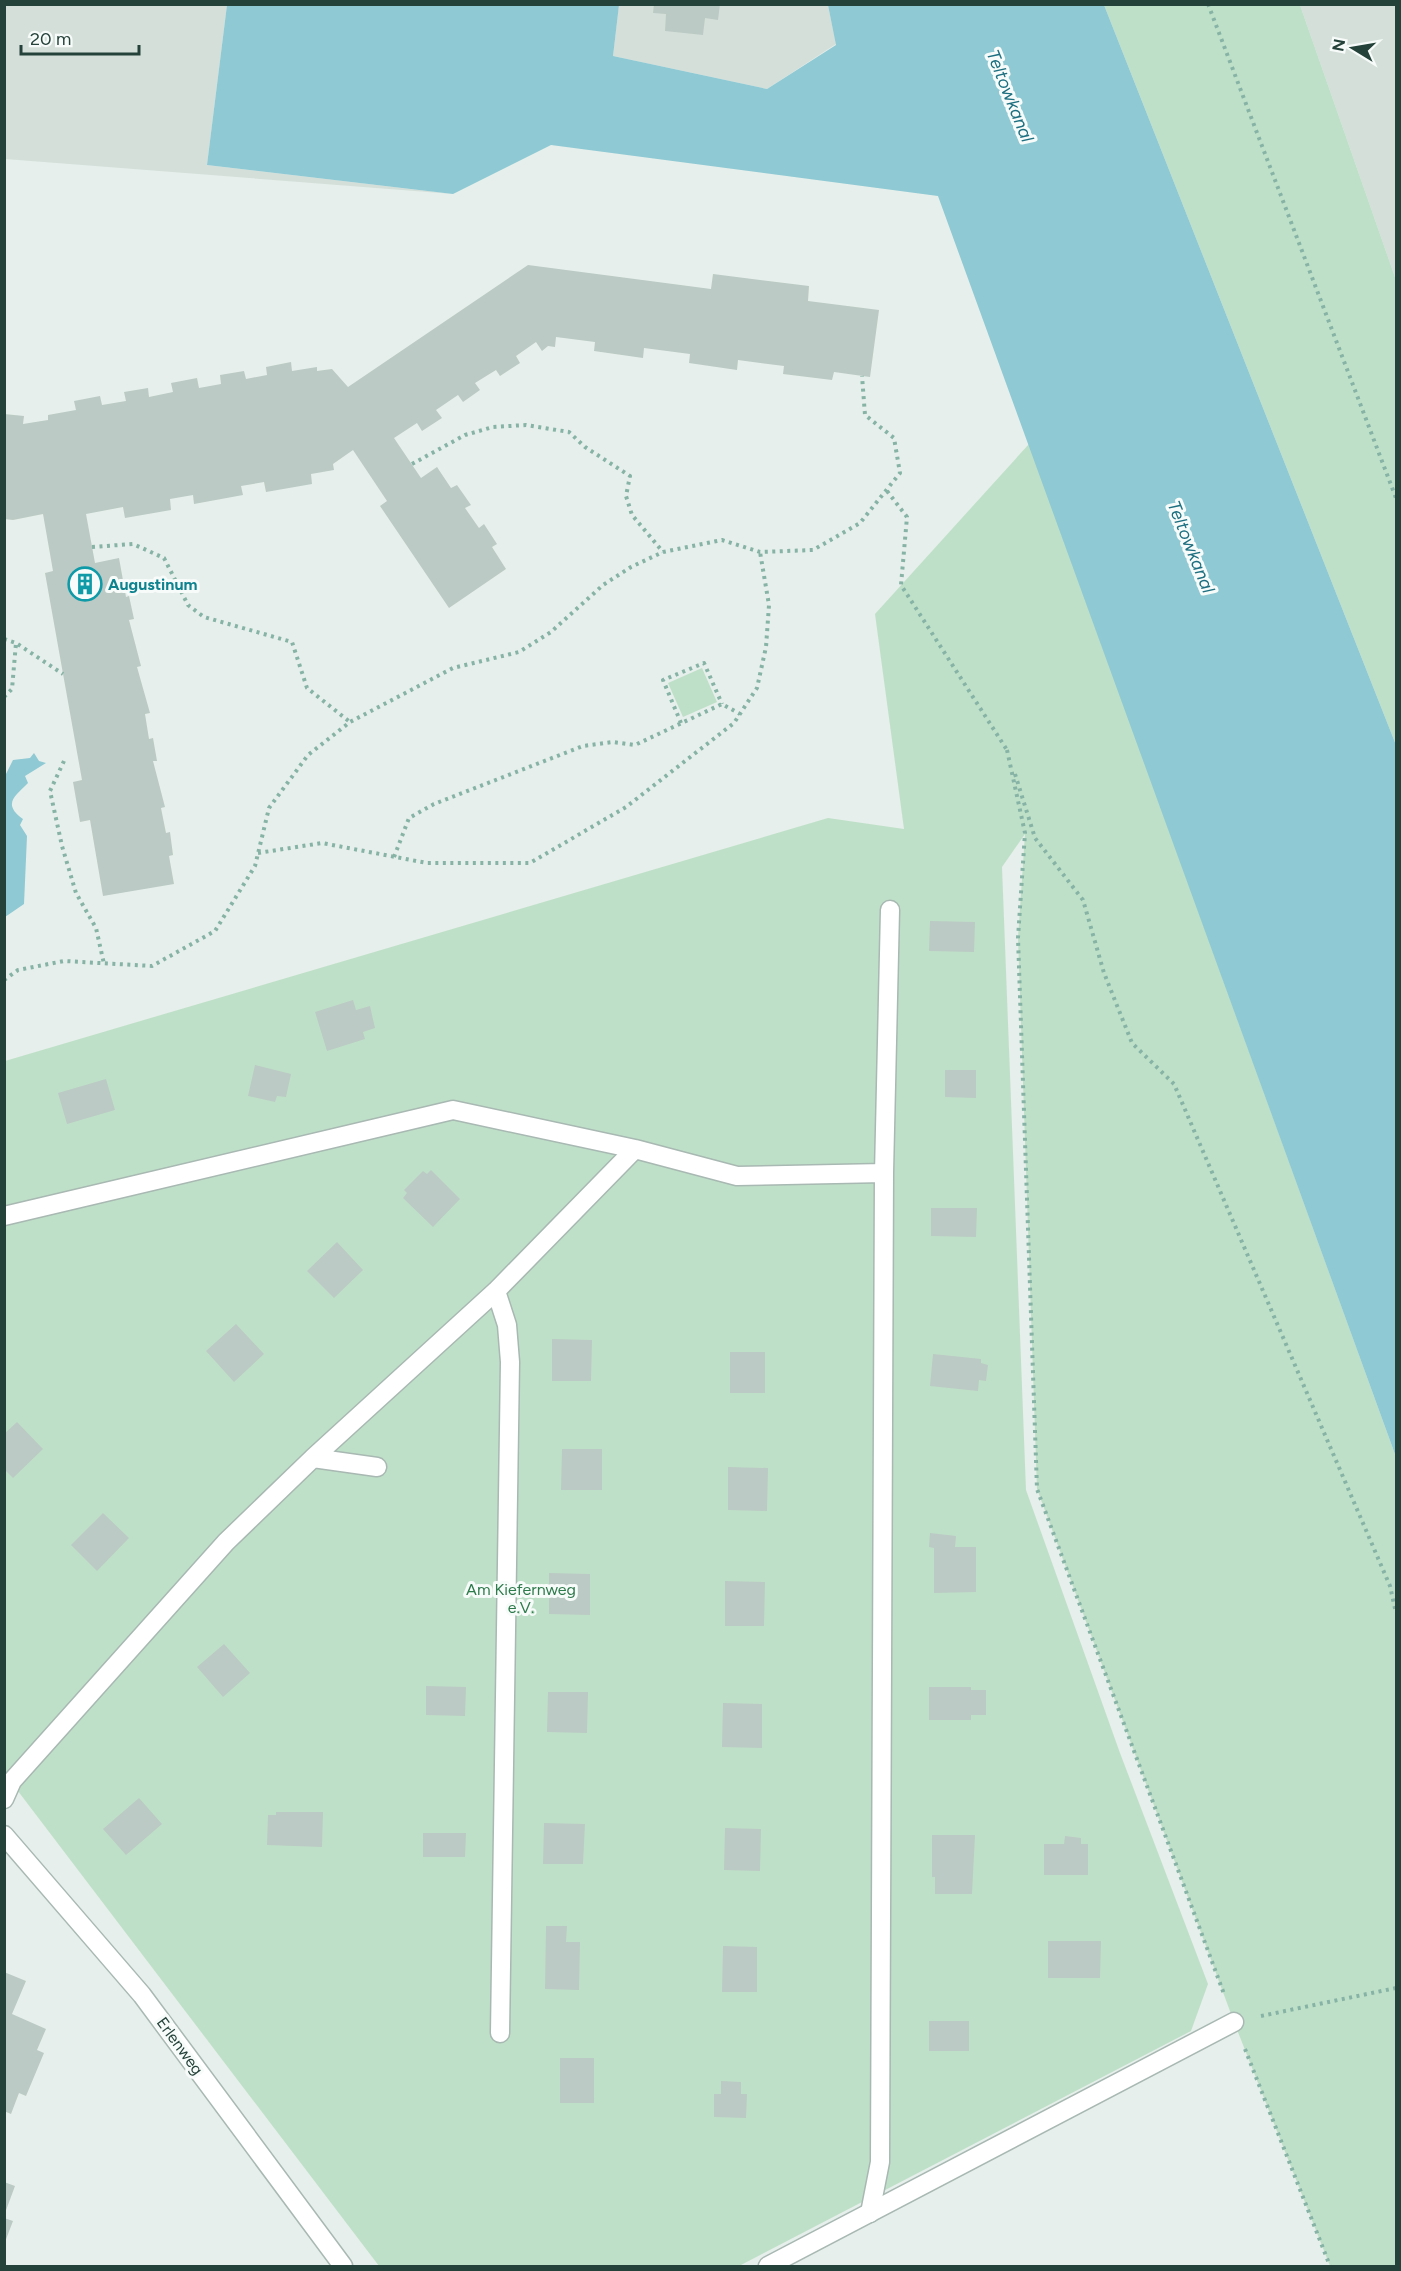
<svg xmlns="http://www.w3.org/2000/svg" width="1401" height="2271" font-family="Figtree,sans-serif">
	<style>
		.built { fill: #d4dfda }
		.green { fill: #bfe0c8 }
		.water { fill: #8ec9d4 }
		.building { fill: #bbcac4 }
		.lines { fill: none; stroke-linecap: round; stroke-linejoin: round }
		.lane-casing { stroke: #a8b8b2; stroke-width: 21 }
		.street-casing { stroke: #a8b8b2; stroke-width: 21 }
		.path { stroke: #86b3a5; stroke-width: 4; stroke-dasharray: 3 4.5; stroke-linecap: butt }
		.lane { stroke: #fff; stroke-width: 18 }
		.street { stroke: #fff; stroke-width: 18 }
		.labels { text-anchor: middle; dominant-baseline: central; stroke-width: 6; stroke-linejoin: round; paint-order: stroke }
		.culture-label { font-size: 16px; font-weight: bold; fill: #0d838f; stroke: #f7fbf9; text-anchor: start }
		.park-label { font-size: 16px; fill: #2d7a4b; stroke: #f7fbf9 }
		.street-label { font-size: 16px; fill: #24423a; stroke: #f7fbf9 }
		.water-label { font-size: 18px; font-style: italic; fill: #1c6f80; stroke: #f7fbf9 }
	</style>
	<rect width="100%" height="100%" fill="#e6efeb"/>
	<path class="built" d="M4,5H227L207,165L453,194L5,159Z
		M619,5H828L836,44L767,89L613,56Z
		M1300,5H1396V280Z"/>
	<path class="green" d="M1104,5H1300L1396,280V745Z
		M1029,444L1396,1457V2266H1330L1234,2022L1037,1489L1018,938L1025,834L1002,867L1026,1490L1120,1753L1208,1984L1191,2031L739,2266H379L5,1774V1061L828,818L904,829L875,614Z
		M702,668L717,702L683,717L668,683Z"/>
	<path class="water" d="M227,5H619L613,56L767,89L836,45L828,5H1104L1396,745V1457L938,196L551,145L453,194L207,165Z
		M34,753L39,761L46,763L25,776L28,783C15,796 2,804 23,819L20,825L27,836L24,904L5,917V776L13,760L30,758Z"/>
	<path class="building" d="M654,4H720L718,20L705,18L703,35L665,31L666,14L653,13Z
		M528,265L711,289L713,274L809,286L808,301L879,310L870,377L834,372L832,380L783,374L784,366L738,360L737,370L689,363L690,354L644,348L643,358L594,351L595,342L556,337L555,347L548,346L542,351L536,342L516,356L520,363L500,376L496,370L475,383L480,390L463,402L458,395L436,410L442,418L422,431L417,423L394,438L421,478L437,467L451,488L457,485L471,505L465,508L479,528L484,524L497,544L492,547L506,569L449,608L380,506L387,501L353,450L333,464L334,470L311,474L312,484L266,492L264,482L241,486L243,495L194,504L193,495L170,499L171,510L125,518L123,507L86,514L95,563L119,558L126,597L129,596L134,619L129,620L141,666L137,667L150,713L145,714L149,739L153,738L157,761H153L165,807L161,808L166,833L170,832L173,855L169,856L174,884L103,896L90,820L80,822L73,782L82,780L45,573L53,571L43,514L13,520L4,519V414L24,416L23,424L48,420V415L76,410L74,401L100,396L102,405L126,401L124,392L148,388L149,397L173,392L171,383L197,378L199,388L221,384L220,375L244,371L246,379L267,375L266,367L291,362L292,371L317,367V371L332,369L348,387Z
		M930,921L975,922L974,952L929,951Z
		M353,1000L356,1010L370,1006L375,1028L363,1032L365,1039L327,1051L315,1012Z
		M255,1065L291,1074L286,1097L277,1096L275,1102L248,1096Z
		M945,1070H976V1098L945,1097Z
		M106,1079L115,1110L67,1124L58,1093Z
		M431,1170L460,1199L433,1227L403,1198L407,1193L404,1190L423,1171L427,1174Z
		M931,1208H977L976,1237L931,1236Z
		M337,1242L363,1270L334,1298L307,1271Z
		M236,1324L264,1354L234,1382L206,1351Z
		M552,1339L592,1340L591,1381H552Z
		M730,1352H765V1393H730Z
		M933,1354L981,1359V1363L988,1365L986,1381L979,1380L978,1391L930,1386Z
		M17,1422L43,1449L13,1478L4,1469V1434Z
		M562,1449H602V1490H561Z
		M728,1467L768,1468L767,1511L728,1510Z
		M103,1513L129,1538L97,1571L71,1545Z
		M930,1533L956,1536L955,1547H976V1592L934,1593V1548L929,1547Z
		M549,1573L590,1574V1615L549,1614Z
		M725,1581L765,1582L764,1626H725Z
		M224,1644L250,1673L223,1697L197,1667Z
		M426,1686L466,1687L465,1716L426,1715Z
		M929,1687H971V1690H986V1715H971V1720H929Z
		M548,1692H588L587,1733L547,1732Z
		M723,1703L762,1704V1748L722,1747Z
		M139,1798L162,1824L126,1855L103,1829Z
		M276,1812H323L322,1847L267,1845L268,1815H276Z
		M544,1823L585,1824L583,1864H543Z
		M725,1828L761,1829L760,1871L724,1870Z
		M423,1833H466L465,1857H423Z
		M932,1835H975L972,1894H935V1877H932Z
		M1065,1836L1081,1838V1844H1088V1875H1044V1844H1064Z
		M546,1926H567L566,1942H580L579,1990L545,1989Z
		M1048,1941H1101L1100,1978H1048Z
		M723,1946L757,1947V1992H722Z
		M4,1972L26,1981L12,2014L46,2029L37,2050L44,2053L26,2096L19,2093L11,2114L4,2111Z
		M929,2021H969V2051H929Z
		M560,2058H594V2103H560Z
		M721,2081L741,2082V2094H747L746,2118L714,2117V2094H721Z
		M4,2182L15,2186L5,2213H4Z
		M4,2218L13,2221L5,2242H4Z"/>
	<g class="lines">
		<g class="lane-casing">
			<path id="lane" d="M4,1216L453,1110L635,1149L737,1176L884,1173
				M496,1291L507,1325L510,1362L500,2033
				M313,1458L377,1467
				M4,1799L12,1781L226,1542L313,1458L496,1291L635,1149
				M870,2213L880,2162L884,1173L890,910"/>
		</g>
		<g class="street-casing">
			<path id="street" d="M4,1835L142,1995L343,2266
				M768,2266L1234,2022"/>
		</g>
		<path class="path" d="M1208,4L1396,498
			M412,464L465,435L493,427L526,425L569,432L585,447L630,476L626,496L632,515L663,552
			M887,491L907,517L901,585L1007,750
			M92,547L133,544L164,558L188,605L204,617L292,642L307,688L350,722
			M4,639L16,643L63,674
			M4,697L12,689L16,643
			M681,723L663,680L704,663L722,704
			M1007,750L1025,833L1018,938L1037,1489L1224,1994
			M64,761L50,791L62,846L76,893L96,928L104,964
			M1015,774L1035,838L1083,900L1104,973L1132,1043L1174,1084L1390,1586L1396,1613
			M258,853L322,843L427,863H530L626,807L734,723L757,688L766,647L769,605L760,552
			M394,857L409,818L434,804L583,746L613,742L635,745L722,704L740,714
			M4,980L18,970L64,961L152,966L215,931L255,866L269,808L308,755L350,722L453,668L519,652L551,632L603,585L631,567L663,552L722,540L760,552L813,550L860,523L900,473L894,438L865,415L862,376
			M1261,2016L1396,1988
			M1245,2049L1330,2266"/>
		<use href="#lane" class="lane"/>
		<use href="#street" class="street"/>
	</g>
	<defs>
		<g id="building-ring" transform="scale(1.725)"><circle r="9.5" fill="#f7fbf9" stroke="#0f9aa8" stroke-width="1.5"/><path d="M-4-6H4V6H1V3H-1V6H-4ZM-2.5-4.3h1.7v1.8h-1.7ZM.8-4.3h1.7v1.8H.8ZM-2.5-1h1.7V.8h-1.7ZM.8-1h1.7V.8H.8Z" fill="#0f9aa8"/></g>
	</defs>
	<g fill-rule="evenodd">
		<use href="#building-ring" x="85" y="584"/>
	</g>
	<g class="labels">
		<g class="culture-label">
			<text x="108" y="584">Augustinum</text>
		</g>
		<g class="park-label">
			<text x="521" y="1589">Am Kiefernweg<tspan x="521" dy="18">e.V.</tspan></text>
		</g>
		<g class="street-label">
			<text transform="translate(180 2046) rotate(54)">Erlenweg</text>
		</g>
		<g class="water-label">
			<text transform="translate(1010 96) rotate(68)">Teltowkanal</text>
			<text transform="translate(1191 547) rotate(68)">Teltowkanal</text>
		</g>
	</g>
	<rect width="1401" height="2271" fill="none" stroke="#24423a" stroke-width="12"/>
	<g transform="translate(1353 48) rotate(281)" stroke="#f7fbf9" stroke-width="4.5" paint-order="stroke">
	<path d="M0-4.5L10 22L0 15L-10 22Z" fill="#24423a"/>
	<text y="-9" font-size="16" font-weight="bold" text-anchor="middle" fill="#24423a">N</text>
	</g>
	<path d="M21 45v9h118v-9" fill="none" stroke="#24423a" stroke-width="3"/>
	<text x="30" y="45" font-size="18" fill="#24423a" stroke="#f7fbf9" stroke-width="4.5" paint-order="stroke">20 m</text>
</svg>
